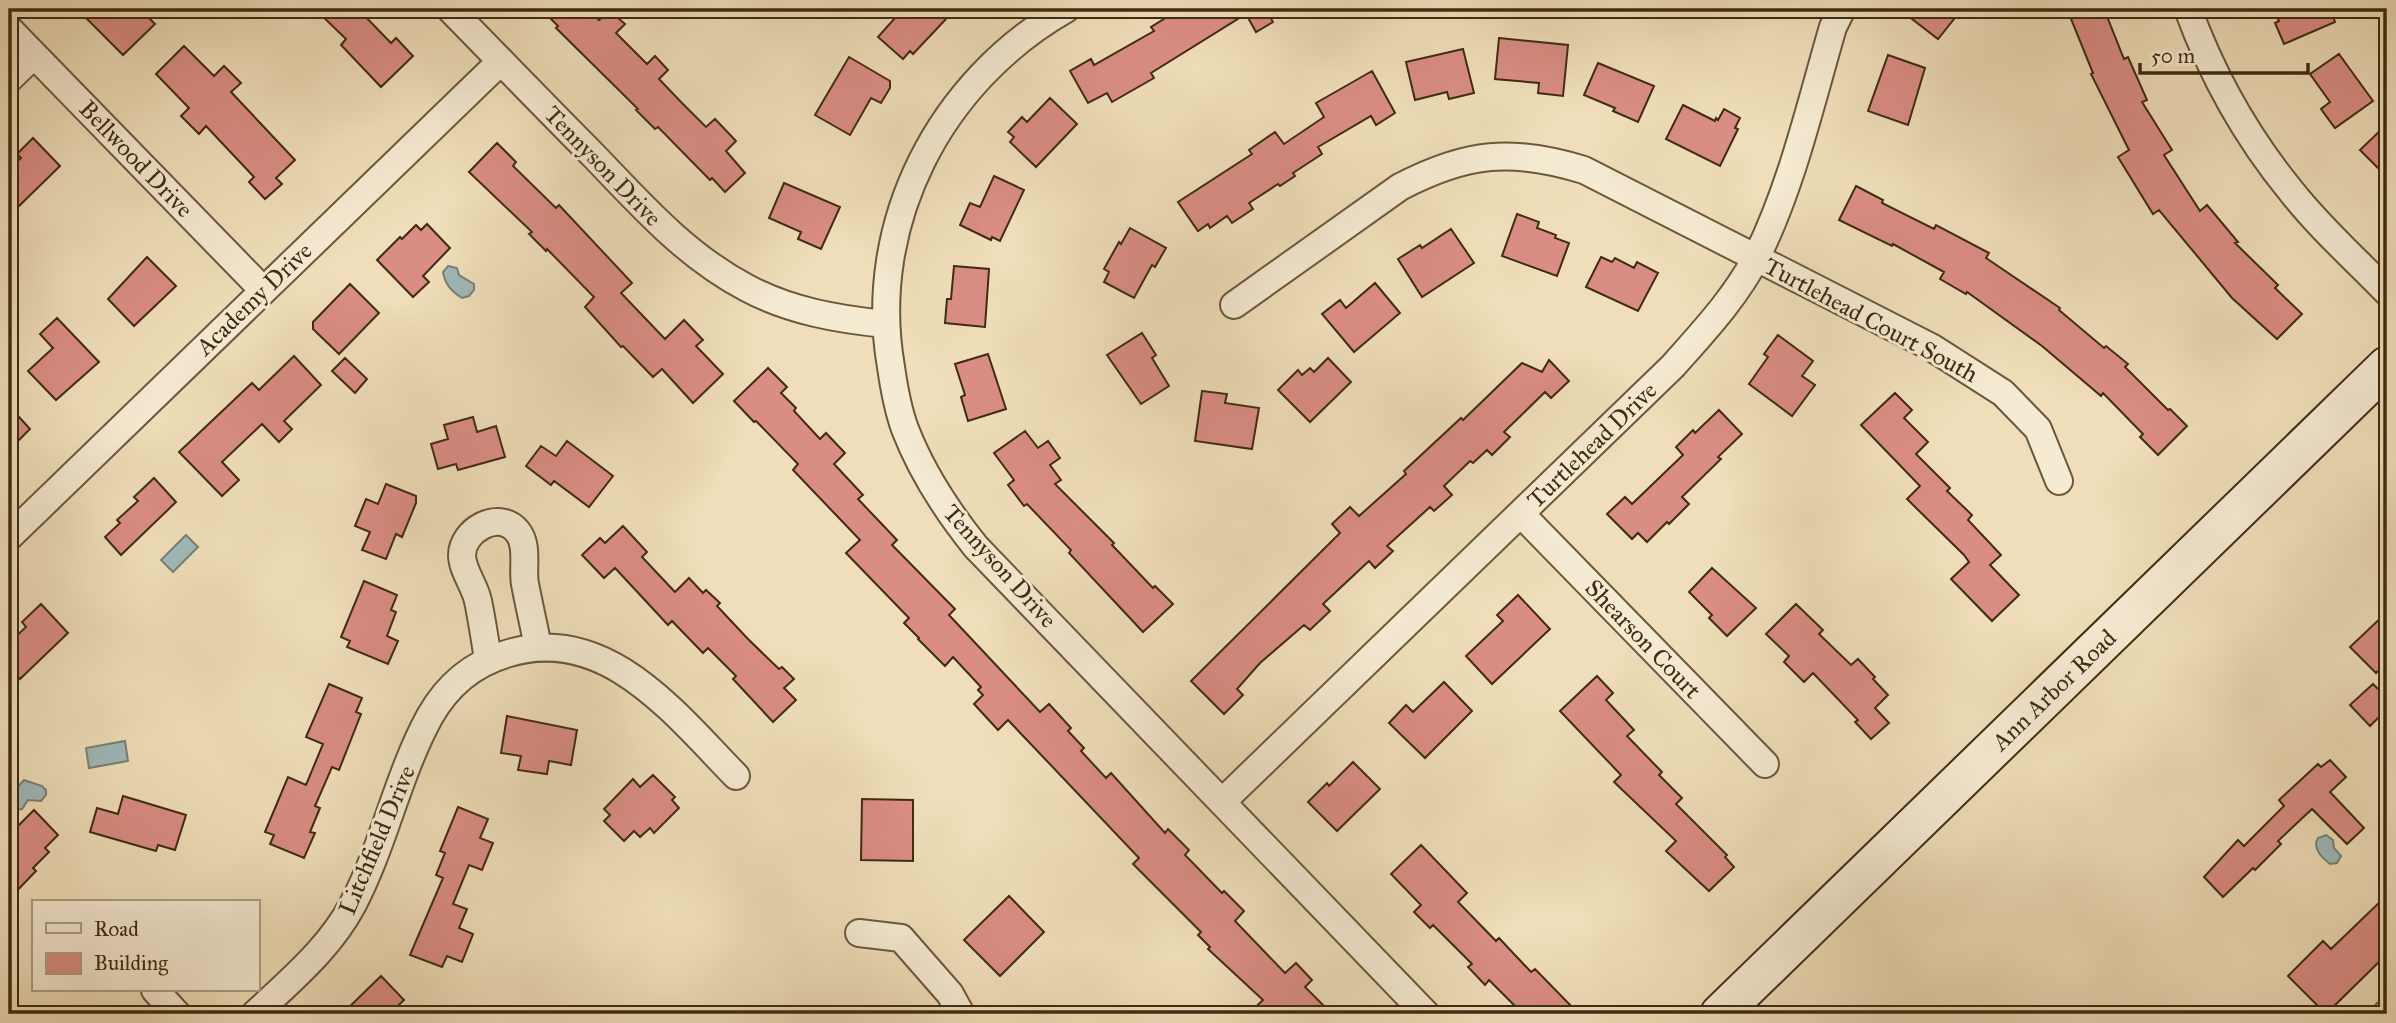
<svg xmlns="http://www.w3.org/2000/svg" width="2396" height="1023" font-family="'IM FELL Great Primer',serif">
	<style>
		.water { fill: #9fb9ba; stroke: #798077; stroke-width: 2 }
		.building { fill: #da8d84; stroke: #3f2b13; stroke-width: 2 }
		.lines { fill: none; stroke-linecap: round; stroke-linejoin: round }
		.minor-casing { stroke: #6b583c; stroke-width: 30 }
		.secondary-casing { stroke: #3f2b13; stroke-width: 42 }
		.minor { stroke: #f5ead2; stroke-width: 26 }
		.secondary { stroke: #f5ead2; stroke-width: 38 }
		.labels { text-anchor: middle; dominant-baseline: central; stroke-width: 6; stroke-linejoin: round; paint-order: stroke }
		.street-label { font-size: 24px; fill: #3f2b13; stroke: #f5ead2 }
	</style>
	<rect width="100%" height="100%" fill="#efdeb9"/>
	<filter id="stains"><feTurbulence type="fractalNoise" baseFrequency=".00286" numOctaves="4"/><feColorMatrix values="0 0 0 0 .2 0 0 0 0 .09 0 0 0 0 .02 0 0 0 .5 -.17"/></filter>
	<radialGradient id="worn" r=".72"><stop offset=".6" stop-color="#630" stop-opacity="0"/><stop offset="1" stop-color="#630" stop-opacity=".3"/></radialGradient>
	<path class="water" d="M448,266L457,268L459,275L474,284V290L469,296L462,298C451,291 445,284 443,272Z
		M186,535L198,547L173,572L161,560Z
		M125,741L128,761L89,768L86,748Z
		M24,780L42,786L46,790V795L41,801L28,800L22,809L17,810L9,803V797Z
		M2326,835L2333,840L2334,848L2341,856L2337,863L2330,864C2322,858 2312,848 2318,838Z"/>
	<path class="building" d="M77,9H140L155,24L123,55Z
		M315,9H358L391,43L396,38L413,56L381,87L341,45L346,39Z
		M559,9H587L599,20L609,10L625,24L616,33L647,64L655,56L668,70L659,79L682,103L706,127L715,119L736,141L726,151L745,173L725,192L712,178L710,180L658,127L655,129L636,110L638,109L556,28L558,26L550,18Z
		M903,9H934L946,19L913,54L910,51L903,59L878,37Z
		M1189,9H1265L1273,22L1256,32L1246,14L1151,73L1154,78L1112,102L1107,93L1088,103L1070,71L1091,59L1094,65L1154,31L1151,27L1172,14L1174,18Z
		M1899,9H1957L1951,17L1954,19L1938,39Z
		M2067,9H2104L2124,59L2128,57L2147,100L2142,102L2172,150L2164,155L2200,211L2207,205L2238,242L2235,243L2278,285L2275,288L2302,314L2277,339L2232,298L2159,210L2153,214L2118,157L2129,150L2091,74L2093,73Z
		M2273,9H2330L2335,22L2284,44L2275,23L2279,21Z
		M1499,38L1568,45L1563,96L1538,93L1539,83L1495,79Z
		M184,46L214,76L224,66L241,83L231,92L295,160L276,178L282,184L265,199L249,182L254,177L206,126L199,134L181,116L189,108L156,74Z
		M1463,49L1474,93L1449,99L1447,92L1415,100L1406,62Z
		M2339,54L2373,101L2335,128L2321,109L2330,102L2310,74Z
		M1888,55L1925,68L1908,125L1868,111Z
		M849,57L890,81V88L881,103L871,98L850,135L815,115Z
		M1598,63L1654,86L1638,122L1613,111L1615,108L1584,95Z
		M1372,71L1395,113L1376,125L1371,116L1318,147L1322,154L1293,173L1295,176L1280,186L1278,184L1249,203L1253,209L1232,223L1227,216L1210,228L1208,224L1198,231L1178,202L1252,154L1249,150L1275,132L1284,144L1324,117L1316,103Z
		M1050,98L1077,124L1036,167L1010,142L1014,137L1008,132L1022,117L1027,122Z
		M1683,105L1715,121L1716,118L1718,120L1724,109L1740,118L1735,128L1738,129L1720,166L1666,139Z
		M2387,124V177L2360,150Z
		M33,138L60,166L18,207L9,197V169L21,158L17,154Z
		M497,143L516,162L513,166L556,208L559,205L632,283L621,293L665,339L684,320L703,340L696,346L723,374L693,403L662,369L653,377L623,346L621,347L585,307L594,297L547,249L546,251L529,234L532,232L469,172Z
		M994,176L1024,190L1000,241L992,237L991,240L960,225L970,203L980,207Z
		M784,183L840,207L821,249L798,239L801,232L769,218Z
		M1856,186L1883,200L1882,203L1934,229L1936,225L1989,253L1986,258L2060,308L2059,310L2104,348L2106,346L2128,364L2125,367L2168,410L2170,409L2187,426L2158,455L2140,437L2143,434L2103,393L2101,396L2042,346L1967,292L1966,294L1940,279L1944,272L1893,244L1892,246L1839,220Z
		M1517,214L1539,222L1537,228L1556,235L1555,238L1569,243L1557,276L1502,256Z
		M427,224L450,248L423,276L429,282L413,297L377,260L400,237L402,239L416,225L421,230Z
		M1130,228L1166,248L1155,267L1152,265L1134,298L1104,282L1109,272L1104,269L1119,242L1121,244Z
		M1451,229L1474,263L1422,297L1398,259L1420,245L1422,248Z
		M147,257L176,286L134,326L108,299Z
		M1601,257L1612,262L1615,258L1634,268L1637,262L1658,273L1638,311L1586,287Z
		M954,266L989,269L985,327L945,323L947,299H951Z
		M1375,283L1400,313L1354,352L1322,314L1340,300L1346,308Z
		M350,284L379,313L339,354L313,329V322Z
		M57,318L99,362L56,400L28,371L53,348L40,334Z
		M1142,333L1156,355L1152,358L1169,386L1141,404L1107,355Z
		M1778,335L1813,361L1802,376L1815,385L1792,416L1749,384L1768,357L1764,354Z
		M988,354L1006,409L968,421L961,397L965,395L955,364Z
		M294,356L321,385L284,421L292,429L279,442L262,424L222,462L239,480L222,496L179,452L252,383L259,390Z
		M345,358L367,379L355,393L332,371Z
		M1328,358L1351,382L1310,422L1278,390L1298,370L1302,375L1310,368L1314,372Z
		M1549,360L1569,381L1551,398L1545,392L1504,432L1510,437L1492,455L1487,450L1473,463L1470,461L1444,486L1452,495L1434,511L1430,507L1387,546L1393,551L1375,568L1369,561L1323,604L1330,611L1310,630L1304,625L1260,663L1237,689L1243,695L1224,714L1191,681L1340,533L1332,524L1350,507L1359,516L1406,474L1404,471L1461,418L1463,420L1522,363L1542,372Z
		M768,368L787,387L781,393L796,408L794,411L820,439L826,433L845,453L834,464L863,495L858,499L897,540L892,545L955,609L949,615L1040,712L1049,704L1071,728L1068,731L1084,748L1081,751L1106,778L1111,773L1165,833L1168,829L1189,850L1185,855L1222,893L1224,891L1244,911L1235,921L1285,973L1296,963L1312,980L1305,987L1332,1014H1248L1263,1000L1208,949L1210,947L1198,935L1201,932L1133,864L1139,858L1008,720L998,730L974,704L983,695L978,690L981,687L953,657L945,666L918,639L919,638L904,623L909,618L846,553L860,540L793,470L798,464L756,421L754,422L734,401Z
		M1202,391L1227,394L1225,403L1259,408L1252,449L1195,441Z
		M1895,393L1912,410L1904,418L1928,442L1916,454L1950,488L1947,491L1972,515L1968,520L2001,555L1990,565L2019,595L1992,621L1951,579L1969,562L1964,555L1907,499L1920,486L1861,425Z
		M9,406L30,429L9,450Z
		M1719,410L1742,434L1718,457L1721,459L1682,497L1689,504L1669,524L1667,522L1647,542L1638,533L1632,539L1607,514L1625,497L1632,504L1683,455L1676,447L1693,430L1695,433Z
		M473,417L477,432L496,426L505,457L458,470L456,464L438,469L431,444L448,439L444,425Z
		M1025,431L1038,448L1048,441L1060,458L1050,465L1061,480L1055,484L1114,543L1112,545L1153,588L1155,586L1173,604L1143,632L1069,553L1071,550L1027,504L1024,506L1008,485L1014,480L994,453Z
		M567,441L613,476L589,507L554,481L551,485L526,466L541,446L556,456Z
		M154,478L176,502L121,555L105,537L120,523L117,520L138,501L134,497Z
		M386,484L416,496V503L402,537L396,534L386,559L362,550L370,532L355,526L366,499L378,504Z
		M623,526L647,552L642,557L675,592L689,578L703,593L706,590L720,603L717,606L748,639L779,669L782,667L794,679L784,688L796,700L773,722L733,679L736,676L708,648L703,653L672,621L668,625L615,568L604,578L582,555L600,538L605,543Z
		M1712,568L1756,608L1727,636L1709,618L1712,615L1689,592Z
		M364,581L397,595L391,610L396,612L387,636L398,641L388,664L347,647L350,641L341,637Z
		M1518,595L1550,629L1492,684L1466,656L1503,621L1497,615Z
		M41,604L68,633L20,679L9,667V643L26,627L22,622Z
		M1796,604L1823,630L1819,634L1851,665L1858,659L1875,677L1873,679L1888,695L1875,708L1889,723L1871,739L1855,722L1858,720L1813,673L1804,682L1784,662L1789,656L1766,634Z
		M2387,612V662L2376,673L2350,647Z
		M1597,676L1613,693L1606,700L1634,730L1627,736L1662,772L1659,775L1682,798L1676,804L1727,855L1725,857L1734,867L1709,891L1666,851L1676,841L1614,782L1621,775L1560,711Z
		M1444,682L1472,711L1425,758L1389,723L1406,705L1413,712Z
		M329,684L362,698L356,712L361,714L339,770L332,767L315,806L320,808L310,832L315,833L304,858L270,844L274,835L265,832L288,777L306,785L323,744L306,737Z
		M2373,684L2387,698V709L2370,726L2350,705Z
		M507,716L577,730L571,765L549,761L547,774L518,770L521,756L501,753Z
		M2330,760L2346,777L2330,792L2364,828L2347,844L2312,809L2278,841L2281,844L2255,870L2253,868L2223,897L2204,877L2238,840L2244,846L2284,806L2279,800L2318,764L2321,767Z
		M1353,762L1380,789L1337,831L1308,802L1327,783L1329,786Z
		M653,775L675,797L672,800L679,808L654,833L650,828L640,837L634,831L624,841L604,821L610,815L604,809L633,779L640,787Z
		M123,796L186,815L175,850L158,845L156,851L90,832L97,808L118,814Z
		M862,799L913,800V861L861,860Z
		M458,807L488,819L480,838L493,843L482,870L469,865L453,904L467,909L459,928L473,934L462,962L447,956L442,967L410,955L443,878L436,875L445,853L440,851Z
		M34,810L58,835L45,848L49,852L33,868L36,871L9,899V835Z
		M1421,845L1467,893L1458,902L1496,941L1499,938L1531,972L1535,969L1579,1014H1523L1489,980L1485,985L1468,967L1472,964L1433,925L1430,928L1414,912L1421,905L1391,874Z
		M2387,895V954L2326,1014L2288,976L2323,941L2331,949Z
		M1009,896L1044,932L1000,976L964,940Z
		M381,976L404,1000L389,1014H342Z"/>
	<g class="lines">
		<g class="minor-casing">
			<path id="minor" d="M450,9C498,58 546,108 595,157C642,206 686,256 747,288C790,311 837,319 885,324
				M1066,9C940,81 866,223 891,367C894,388 898,410 905,429C922,473 947,511 976,547L1426,1014
				M2188,9C2212,75 2246,136 2291,191C2319,227 2355,259 2387,292
				M9,29L263,290
				M9,79L34,55
				M1234,305L1400,187C1467,152 1512,148 1584,170L1931,347L2003,393L2038,429L2059,481
				M1521,514L1765,764
				M9,537L501,61
				M488,660C485,640 482,620 478,601C475,586 462,570 462,555C462,531 498,509 517,531C529,545 522,568 525,584C529,605 534,626 538,647
				M1222,802L1673,366C1704,331 1736,297 1757,256C1792,186 1811,102 1833,27L1842,9
				M859,933L901,938L950,994L961,1014
				M155,990L177,1014
				M255,1014C291,980 330,948 353,904C384,845 398,774 430,716C447,686 473,664 506,654C605,622 675,714 736,776
				M2386,1014L2387,1013"/>
		</g>
		<g class="secondary-casing">
			<path id="secondary" d="M1720,1014L2387,366"/>
		</g>
		<use href="#minor" class="minor"/>
		<use href="#secondary" class="secondary"/>
	</g>
	<g class="labels">
		<g class="street-label">
			<text transform="translate(136 159) rotate(46)">Bellwood Drive</text>
			<text transform="translate(603 166) rotate(46)">Tennyson Drive</text>
			<text transform="translate(254 299) rotate(-44)">Academy Drive</text>
			<text transform="translate(1871 320) rotate(28)">Turtlehead Court South</text>
			<text transform="translate(1592 445) rotate(-44)">Turtlehead Drive</text>
			<text transform="translate(1000 566) rotate(48)">Tennyson Drive</text>
			<text transform="translate(1643 639) rotate(46)">Shearson Court</text>
			<text transform="translate(2054 690) rotate(-44)">Ann Arbor Road</text>
			<text transform="translate(377 840) rotate(-67)">Litchfield Drive</text>
		</g>
	</g>
	<rect width="2396" height="1023" fill="none" stroke="#efdeb9" stroke-width="35"/>
	<rect x="10" y="10" width="2375" height="1002" fill="none" stroke="#3f2b13" stroke-width="3.5"/>
	<rect x="18" y="18" width="2361" height="988" fill="none" stroke="#3f2b13" stroke-width="2"/>
	<rect x="32" y="900" width="228" height="91" fill="#f5ead2" stroke="#ac9e86" stroke-width="2"/>
	<rect x="46" y="923" width="35" height="10" fill="#f5ead2" stroke="#ac9e86" stroke-width="2"/>
	<text x="94" y="936" font-size="21" fill="#3f2b13">Road</text>
	<rect x="46" y="953" width="35" height="21" fill="#da8d84" stroke="#ac9e86" stroke-width="2"/>
	<text x="94" y="970" font-size="21" fill="#3f2b13">Building</text>
	<path d="M2140 63v10h168v-10" fill="none" stroke="#3f2b13" stroke-width="3.5"/>
	<text x="2151" y="63" font-size="21" fill="#3f2b13" stroke="#f5ead2" stroke-width="5" paint-order="stroke">50 m</text>
	<rect width="100%" height="100%" filter="url(#stains)"/>
	<rect width="100%" height="100%" fill="url(#worn)"/>
</svg>
